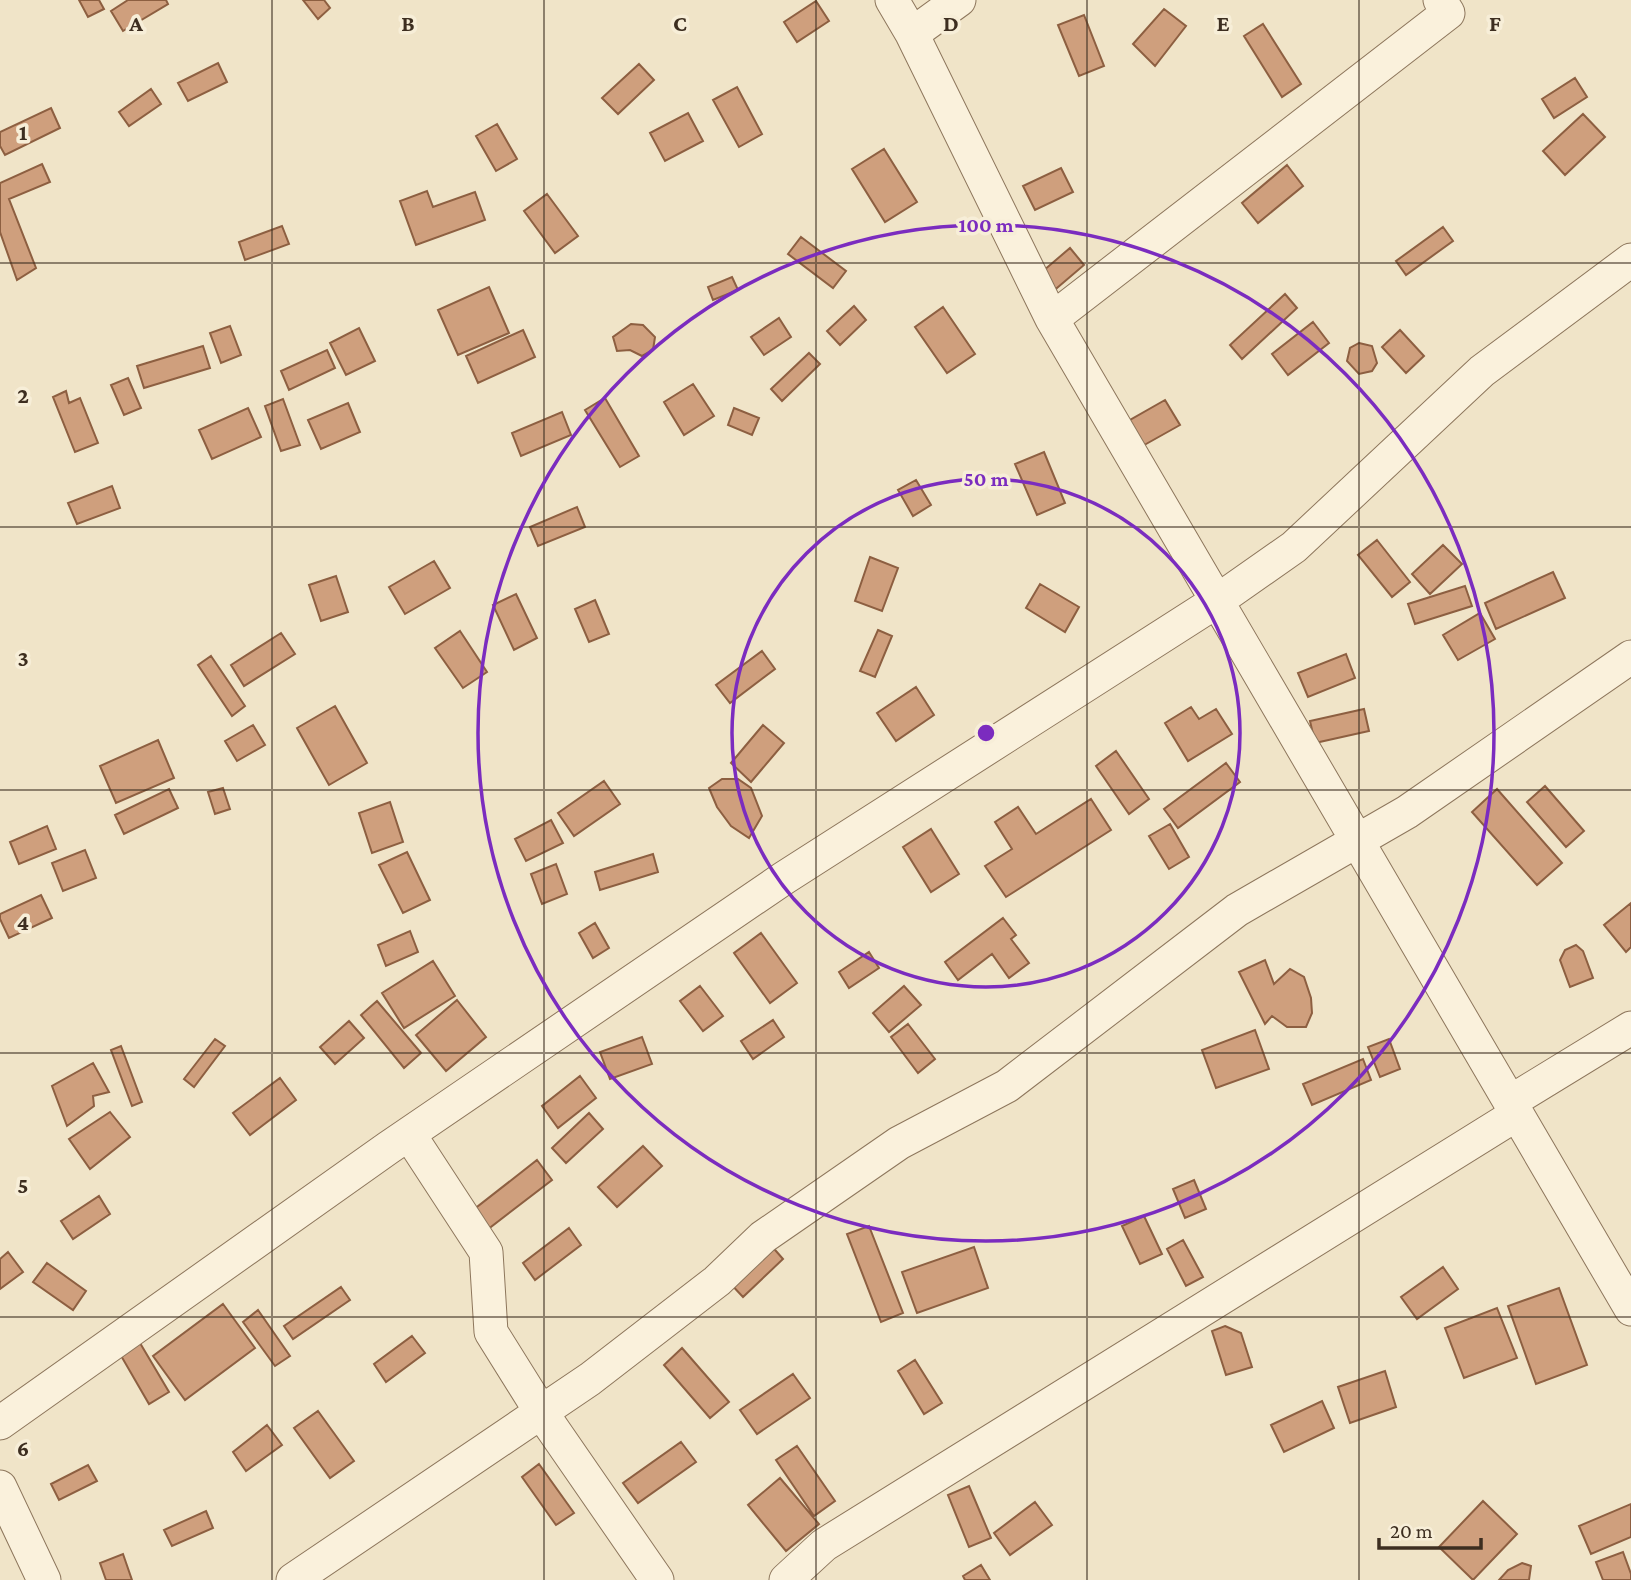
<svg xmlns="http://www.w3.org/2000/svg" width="1631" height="1580" font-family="'Crimson Pro',serif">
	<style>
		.building { fill: #cf9f7d; stroke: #8d5f41; stroke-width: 2 }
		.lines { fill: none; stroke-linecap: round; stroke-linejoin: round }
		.minor-casing { stroke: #8d765c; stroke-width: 35 }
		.minor { stroke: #faf1dc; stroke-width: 33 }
		.grid { fill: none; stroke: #3d2e20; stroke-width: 2; stroke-opacity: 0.55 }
		.ring { fill: none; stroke: #7b2cbf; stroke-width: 3.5 }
		.grid-label { font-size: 23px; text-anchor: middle; font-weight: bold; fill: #3d2e20; stroke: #f7eed8; stroke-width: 7; stroke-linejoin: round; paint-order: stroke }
		.centre { fill: #7b2cbf; stroke: #f7eed8; stroke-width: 3.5 }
		.ring-label { font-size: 21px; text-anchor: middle; font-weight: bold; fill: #7b2cbf; stroke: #f7eed8; stroke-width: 7; stroke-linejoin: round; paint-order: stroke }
	</style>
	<rect width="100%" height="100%" fill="#f0e4c8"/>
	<path class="building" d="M79,0H99L104,9L88,17Z
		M128,0H166L168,4L123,31L111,11Z
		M303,0H324L330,8L318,19Z
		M816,1L829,21L797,42L784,22Z
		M1164,9L1186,26L1155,66L1133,44Z
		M1084,15L1104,66L1079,76L1058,25Z
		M1263,24L1301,84L1282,97L1244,36Z
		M218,63L227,82L188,101L178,83Z
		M639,64L654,80L618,114L602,98Z
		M1575,78L1587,97L1554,118L1542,99Z
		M737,87L762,134L739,147L713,100Z
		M151,89L161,104L129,126L119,112Z
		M51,108L60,128L5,155L0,146V132Z
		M688,113L703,141L665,161L650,133Z
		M1583,114L1605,137L1565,175L1543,151Z
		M497,124L517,159L496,171L476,136Z
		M884,149L917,202L885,222L852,169Z
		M42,164L50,182L9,199L36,268L17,280L0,232V183Z
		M1287,165L1303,186L1258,223L1242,203Z
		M1061,168L1073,192L1035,210L1023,186Z
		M427,191L433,207L475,192L485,220L416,245L400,201Z
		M547,194L578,236L555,253L524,211Z
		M282,226L289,244L245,260L239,242Z
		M1443,227L1453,241L1406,275L1396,261Z
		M801,237L846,271L833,288L788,254Z
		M1070,248L1084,265L1044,299L1030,282Z
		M732,277L738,290L713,300L708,287Z
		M489,287L509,333L458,355L438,310Z
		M1285,294L1297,308L1242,359L1230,345Z
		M854,306L866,320L840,345L827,331Z
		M943,307L975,354L947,373L915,327Z
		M779,318L791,337L764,355L751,337Z
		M1313,322L1329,343L1288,375L1272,354Z
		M631,324L643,325L655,337L653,350L642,356L630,350L617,351L613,337Z
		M230,326L241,355L221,363L210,333Z
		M359,328L375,361L346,375L330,343Z
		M523,330L535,357L478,383L466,356Z
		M1400,330L1424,356L1406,373L1382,347Z
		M1359,343L1372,346L1377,363L1372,371L1359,374L1347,361L1350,348Z
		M203,346L210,368L144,388L137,366Z
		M327,350L335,368L289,390L281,371Z
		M809,353L820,364L782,401L771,389Z
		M128,378L141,408L124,415L111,385Z
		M693,384L714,416L684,435L664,402Z
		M66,391L69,403L80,398L98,443L75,452L53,397Z
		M605,398L639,456L620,467L585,410Z
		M283,399L300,445L281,451L265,406Z
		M1165,400L1180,425L1130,453L1116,428Z
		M348,403L360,432L321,449L308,420Z
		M248,408L261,437L212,459L199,430Z
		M734,408L759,418L752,435L728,425Z
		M562,412L571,435L521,456L512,433Z
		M1044,452L1065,503L1037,515L1015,464Z
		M916,480L931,505L913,516L898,490Z
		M112,486L120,508L77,524L68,503Z
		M577,507L585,527L538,546L530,527Z
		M1377,540L1410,582L1392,597L1358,555Z
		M1443,545L1462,564L1430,594L1412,574Z
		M870,557L898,568L882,611L855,601Z
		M434,561L450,588L405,614L389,587Z
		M1553,572L1565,598L1496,629L1485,603Z
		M336,576L348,612L321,621L309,585Z
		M1040,584L1079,607L1065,632L1026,608Z
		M1465,586L1472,606L1415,624L1408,604Z
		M516,594L537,638L514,650L493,605Z
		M595,600L609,634L589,642L575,609Z
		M1480,613L1495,639L1458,660L1443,635Z
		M878,630L892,636L875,677L860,671Z
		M460,631L487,672L463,688L435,648Z
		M281,633L295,654L244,686L231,665Z
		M762,651L775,669L730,703L716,685Z
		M1346,654L1355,678L1308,697L1298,673Z
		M211,656L245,706L232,716L198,665Z
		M916,687L934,715L896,741L877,713Z
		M335,706L367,763L329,785L297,728Z
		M1191,707L1199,719L1216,709L1232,734L1188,761L1165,723Z
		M1364,709L1369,731L1315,743L1310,721Z
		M253,725L265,745L237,761L225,741Z
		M763,725L784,743L751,782L731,763Z
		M158,740L174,778L116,803L100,766Z
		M1116,751L1149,799L1129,814L1096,766Z
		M1226,763L1240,782L1178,828L1164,809Z
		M722,779H738L751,788L762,816L749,838L731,826L717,807L709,788Z
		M604,781L620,804L574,836L558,813Z
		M1545,786L1584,831L1566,847L1527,802Z
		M223,788L230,809L215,814L208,792Z
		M169,789L178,808L124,834L115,815Z
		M1497,789L1562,863L1537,885L1472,812Z
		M1091,799L1111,830L1006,897L985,866L1012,849L995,822L1018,807L1036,834Z
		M390,802L403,842L372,853L359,813Z
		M551,820L563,843L526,861L515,839Z
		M1170,824L1189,857L1169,869L1149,836Z
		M47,826L56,849L19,864L10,842Z
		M931,829L959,874L931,892L903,847Z
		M85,850L96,878L63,891L52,863Z
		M407,852L430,900L403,913L379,865Z
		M653,854L658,872L600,890L595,872Z
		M556,864L567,894L542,904L531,874Z
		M41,895L52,918L9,938L0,919V914Z
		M1631,903V947L1626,952L1604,925Z
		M1003,918L1016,935L1011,939L1029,963L1009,978L992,954L958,980L945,962Z
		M595,923L609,948L593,958L579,933Z
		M410,931L418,952L386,966L378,945Z
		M761,933L797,983L770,1003L734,953Z
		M1576,945L1583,951L1593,978L1570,987L1560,960L1565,950Z
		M869,952L879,968L849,988L839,972Z
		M1265,960L1274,984L1290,969L1304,977L1311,998L1312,1013L1306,1027H1287L1272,1016L1265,1024L1239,972Z
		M433,961L455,996L404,1028L382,993Z
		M700,986L723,1016L703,1031L680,1001Z
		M904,986L921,1005L889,1032L873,1013Z
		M457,1000L486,1037L446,1071L416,1035Z
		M377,1001L421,1053L404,1068L361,1015Z
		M773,1020L784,1037L753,1059L741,1041Z
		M349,1021L364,1038L335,1064L320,1047Z
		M908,1024L935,1059L918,1073L891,1037Z
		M1255,1030L1269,1069L1216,1088L1202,1050Z
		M642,1037L652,1064L610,1079L600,1052Z
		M215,1039L225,1046L194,1087L184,1079Z
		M1389,1039L1400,1069L1380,1077L1368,1047Z
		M121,1046L142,1102L132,1106L111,1050Z
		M1363,1059L1371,1080L1312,1105L1303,1084Z
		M93,1063L109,1092L93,1096L94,1106L67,1126L52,1086Z
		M580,1076L596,1098L558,1128L542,1106Z
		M280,1078L296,1100L250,1135L233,1113Z
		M110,1112L130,1137L90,1169L69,1139Z
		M589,1113L603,1129L566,1163L552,1148Z
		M643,1146L662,1166L617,1207L598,1187Z
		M537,1160L552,1180L483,1233L468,1214Z
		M1194,1180L1206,1209L1185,1218L1173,1189Z
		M99,1196L110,1214L73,1239L61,1221Z
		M1144,1216L1162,1254L1140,1264L1122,1226Z
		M869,1226L903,1313L881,1322L847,1234Z
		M569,1228L581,1245L535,1280L523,1263Z
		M1183,1240L1203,1277L1186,1286L1167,1249Z
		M769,1243L783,1259L743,1297L728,1281Z
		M974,1247L988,1288L917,1313L902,1272Z
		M8,1252L23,1272L0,1289V1259Z
		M47,1263L86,1291L73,1310L33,1282Z
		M1443,1267L1458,1289L1417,1319L1401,1297Z
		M341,1287L350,1300L293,1339L284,1326Z
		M1559,1288L1587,1365L1536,1384L1508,1306Z
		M223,1304L255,1348L185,1400L153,1356Z
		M1497,1308L1517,1358L1464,1378L1445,1328Z
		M258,1310L290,1356L275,1366L243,1322Z
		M1225,1326L1241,1333L1252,1367L1226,1375L1212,1331Z
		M412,1336L425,1353L386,1382L374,1364Z
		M140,1343L169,1392L149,1404L120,1354Z
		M682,1348L729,1402L710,1418L664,1365Z
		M915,1360L942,1403L924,1414L898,1371Z
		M1385,1371L1396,1407L1350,1423L1338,1387Z
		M793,1374L810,1398L757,1434L740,1410Z
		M1322,1401L1334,1428L1284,1452L1271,1425Z
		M318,1411L354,1461L330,1478L294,1428Z
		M267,1425L282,1445L246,1471L233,1452Z
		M681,1442L696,1462L638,1503L623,1483Z
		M797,1446L835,1501L814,1516L776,1460Z
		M539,1464L574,1513L556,1525L522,1477Z
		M88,1465L97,1481L59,1500L51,1484Z
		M780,1478L819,1524L786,1551L748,1505Z
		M969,1486L991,1538L969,1547L948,1495Z
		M1483,1501L1517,1534L1473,1580L1439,1547Z
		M1035,1502L1052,1525L1010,1555L994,1533Z
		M1631,1504V1537L1591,1554L1579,1526Z
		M206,1511L213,1528L172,1546L164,1530Z
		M1623,1552L1631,1574V1580H1603L1596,1562Z
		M123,1554L132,1580H106L100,1563Z
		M1522,1563L1531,1566L1529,1580H1499L1508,1570Z
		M981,1565L990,1580H965L963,1576Z"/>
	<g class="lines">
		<g class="minor-casing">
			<path id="minor" d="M912,34L959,0
				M1631,260L1482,371L1294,547L1217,601L1631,1309
				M1052,319L1448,13L1440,0
				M1510,1102L1631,1028
				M409,1134L486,1252L491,1332L541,1412L657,1580
				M0,1423L388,1148L784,878L1217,601L1052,319L912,34L892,0
				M0,1487L44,1580
				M293,1580L590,1379L717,1281L763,1237L899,1143L1007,1086L1237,910L1407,812L1631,657
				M786,1580L824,1545L1517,1114"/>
		</g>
		<use href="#minor" class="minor"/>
	</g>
	<path class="grid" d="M272,0V1580M544,0V1580M816,0V1580M1087,0V1580M1359,0V1580M0,263H1631M0,527H1631M0,790H1631M0,1053H1631M0,1317H1631"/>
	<g class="ring">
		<circle cx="986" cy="733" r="254"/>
		<circle cx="986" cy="733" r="508"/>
	</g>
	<g class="grid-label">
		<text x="136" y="31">A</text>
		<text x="408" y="31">B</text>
		<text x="680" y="31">C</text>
		<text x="951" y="31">D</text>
		<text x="1223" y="31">E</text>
		<text x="1495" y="31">F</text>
		<text x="23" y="140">1</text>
		<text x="23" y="403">2</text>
		<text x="23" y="666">3</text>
		<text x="23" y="930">4</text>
		<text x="23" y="1193">5</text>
		<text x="23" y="1456">6</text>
	</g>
	<circle cx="986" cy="733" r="10" class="centre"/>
	<g class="ring-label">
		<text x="986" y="232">100 m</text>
		<text x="986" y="486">50 m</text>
	</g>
	<path d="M1379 1538v10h102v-10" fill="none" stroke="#3d2e20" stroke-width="3.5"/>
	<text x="1390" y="1538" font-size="21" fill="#3d2e20" stroke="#f7eed8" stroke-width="5" paint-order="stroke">20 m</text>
</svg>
